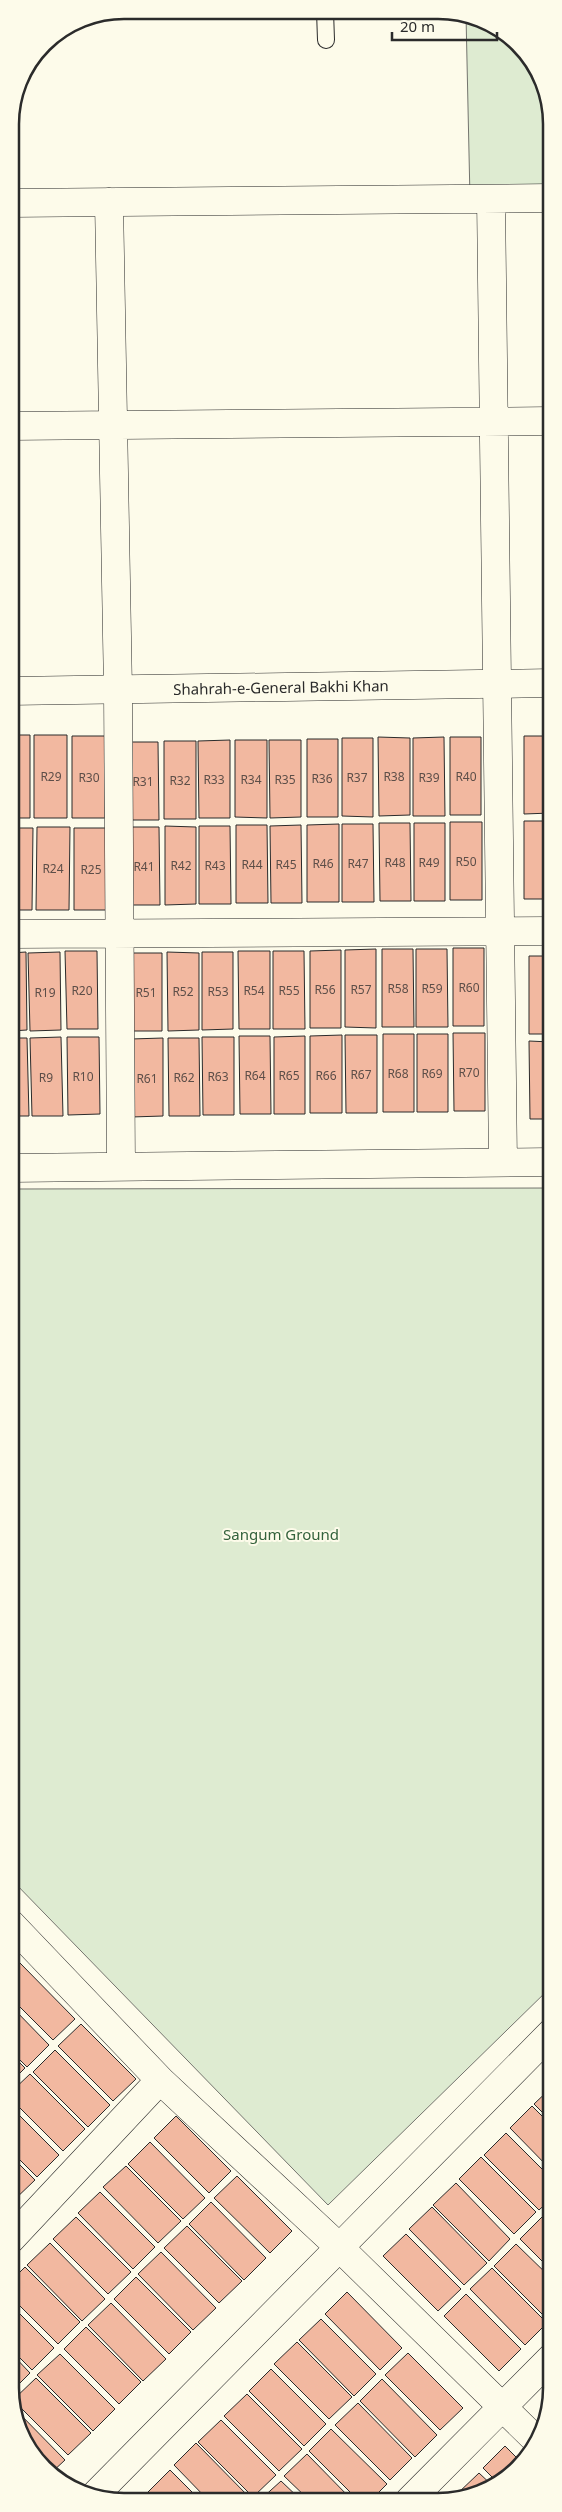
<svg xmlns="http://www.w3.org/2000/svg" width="562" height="2512" font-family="'Noto Sans',sans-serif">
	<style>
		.green { fill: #deebd1; stroke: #74746e }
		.building { fill: #f2b8a0; stroke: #2b2b2b }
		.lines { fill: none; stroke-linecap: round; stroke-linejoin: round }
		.lane-casing { stroke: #2b2b2b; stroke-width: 18 }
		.street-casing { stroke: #2b2b2b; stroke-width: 29 }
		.secondary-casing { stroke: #2b2b2b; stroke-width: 29 }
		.lane { stroke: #fdfbea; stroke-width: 16 }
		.street { stroke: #fdfbea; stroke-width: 28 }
		.secondary { stroke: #fdfbea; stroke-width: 28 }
		.labels { text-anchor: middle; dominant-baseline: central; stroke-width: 4; stroke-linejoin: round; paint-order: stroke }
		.number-label { font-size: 12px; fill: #5d4e48 }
		.street-label { font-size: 15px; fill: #2b2b2b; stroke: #fdfbea }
		.park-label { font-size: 15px; fill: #34623c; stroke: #fdfbea }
		.rim { fill: none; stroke: #2b2b2b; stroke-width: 2.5 }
	</style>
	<rect width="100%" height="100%" fill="#fdfbea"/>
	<path class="green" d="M466,15L519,43L551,109V198L470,199Z
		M551,1188L552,1986L328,2205L11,1879V1189Z"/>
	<path class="building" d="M10,735H30V818H10Z
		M34,735H67V818H34Z
		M72,736H105V818H72Z
		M524,736H551V813L524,814Z
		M378,737L410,738V815L379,816Z
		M444,737L445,816H413V738Z
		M450,737H481V815H450Z
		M342,738H373V817L342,816Z
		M307,739H338V817H307Z
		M230,740V818H199L198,741Z
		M235,740H267V818L235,817Z
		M269,740H301V817L270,818Z
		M164,741H196V819H164Z
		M127,742H158L159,820H128Z
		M524,821H551V899H524Z
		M450,822H482V900H450Z
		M379,823H410L411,901H380Z
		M414,823H445V901H414Z
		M339,824V902H307V825Z
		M342,824H373L374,902H342Z
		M236,825H267L268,903H236Z
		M301,825L302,903H271L270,826Z
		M165,826L196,827V904L165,905Z
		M199,826H230L231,904H199Z
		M37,827H70L69,910H36Z
		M128,827H159L160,905H128Z
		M10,828H33L32,910H11Z
		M74,828H108V910H74Z
		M453,948H484V1026H453Z
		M376,949V1028L345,1027V950Z
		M382,949H413L414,1027H382Z
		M416,949H447L448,1027H416Z
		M341,950V1028H310V951Z
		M65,951H97L98,1029H67Z
		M238,951H270V1029H239Z
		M273,951H304L305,1029H273Z
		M26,952L27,1030L11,1031V953Z
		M60,952L61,1030L30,1031L28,953Z
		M167,952L199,953V1030L168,1031Z
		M202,952H233V1029L202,1030Z
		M131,953H162V1031H131Z
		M529,956H551V1034H529Z
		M453,1033H485V1111H454Z
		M383,1034H414V1112H383Z
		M417,1034H448V1112H417Z
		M342,1035V1113H310V1036Z
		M345,1035H377V1113H346Z
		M239,1036H270L271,1114H240Z
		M305,1036V1114H274V1037Z
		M61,1037L63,1116H32L30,1038Z
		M67,1037H99L100,1114L68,1115Z
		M202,1037H234V1115H203Z
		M11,1038H27L29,1116H11Z
		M163,1038V1116L131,1117V1039Z
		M168,1038H199L200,1116H169Z
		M529,1041L551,1042V1119H530Z
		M20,1963L75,2019L53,2040L11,1998V1972Z
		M11,2006L49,2045L27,2067L11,2051Z
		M81,2024L136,2079L113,2101L58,2046Z
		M55,2050L110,2105L88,2127L33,2072Z
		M11,2054L25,2068L11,2082Z
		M30,2074L85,2129L63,2151L11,2099V2092Z
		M552,2087V2122L534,2104Z
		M532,2106L552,2126V2171L510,2128Z
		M11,2107L59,2155L37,2177L11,2151Z
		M176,2116L231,2171L209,2193L154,2138Z
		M506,2133L552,2179V2198L539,2210L484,2155Z
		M150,2142L205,2198L183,2219L128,2164Z
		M11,2156L35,2180L12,2202L11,2201Z
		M481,2157L536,2212L514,2234L459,2179Z
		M126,2166L181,2221L158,2243L103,2187Z
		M237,2176L292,2231L270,2253L214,2198Z
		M456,2183L510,2239L489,2261L433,2205Z
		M100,2192L155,2247L133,2269L78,2213Z
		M211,2202L266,2258L244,2280L189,2224Z
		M432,2207L487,2263L464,2285L409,2229Z
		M552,2208V2223L544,2215Z
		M76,2217L131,2272L108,2294L53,2239Z
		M542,2217L552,2227V2271L520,2239Z
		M187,2226L242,2281L219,2303L164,2248Z
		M406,2234L461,2289L438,2311L383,2256Z
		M50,2243L105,2299L82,2321L27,2265Z
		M516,2244L552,2279V2318L549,2321L494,2266Z
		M161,2252L216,2308L193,2330L138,2274Z
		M25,2267L80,2322L58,2344L11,2297V2281Z
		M492,2268L547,2323L525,2345L470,2289Z
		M136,2277L191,2332L169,2354L114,2299Z
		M347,2292L402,2348L380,2370L325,2314Z
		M466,2294L521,2349L499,2371L444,2316Z
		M111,2303L166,2359L143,2381L88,2325Z
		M11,2305L54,2348L32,2370L11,2349Z
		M321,2319L376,2374L354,2396L299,2340Z
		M86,2327L141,2382L119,2404L64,2349Z
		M297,2342L352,2397L329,2419L274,2364Z
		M11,2353L30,2373L11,2392Z
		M408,2353L463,2408L440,2430L385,2375Z
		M60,2354L115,2409L93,2431L37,2375Z
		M271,2369L326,2424L304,2446L249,2391Z
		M36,2378L91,2433L68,2455L13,2400Z
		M382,2379L437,2435L415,2457L360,2401Z
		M247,2394L302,2449L279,2471L224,2416Z
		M549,2402L544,2414L540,2411Z
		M358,2403L412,2458L390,2480L335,2425Z
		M12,2406L65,2460L51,2473L43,2469Z
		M221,2420L276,2475L253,2497L198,2442Z
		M331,2429L387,2484L370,2501H359L309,2451Z
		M196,2443L251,2499L250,2500H208L174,2465Z
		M505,2446L523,2464L499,2484L483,2468Z
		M307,2454L353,2501L309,2500L284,2476Z
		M170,2470L200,2500H156L148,2492Z
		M479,2473L494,2487L461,2498L457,2494Z
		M281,2481L301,2500H260Z
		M146,2494L152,2500H140Z"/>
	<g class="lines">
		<g class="lane-casing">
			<path id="lane" d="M325,11L326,40"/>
		</g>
		<g class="street-casing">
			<path id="street" d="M491,199L503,1162
				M109,202L118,690L121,1166
				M10,203L551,198
				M10,426L551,421
				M11,934L551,931
				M11,1168L551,1162
				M11,1924L160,2080L339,2247L534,2438
				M11,2239L160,2080
				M94,2496L552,2032
				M409,2501L552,2357"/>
		</g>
		<g class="secondary-casing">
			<path id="secondary" d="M10,691L551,683"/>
		</g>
		<use href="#lane" class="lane"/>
		<use href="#street" class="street"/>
		<use href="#secondary" class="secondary"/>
	</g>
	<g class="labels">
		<g class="number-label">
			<text x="51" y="776">R29</text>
			<text x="394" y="776">R38</text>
			<text x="466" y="776">R40</text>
			<text x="89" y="777">R30</text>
			<text x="357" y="777">R37</text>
			<text x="429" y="777">R39</text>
			<text x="322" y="778">R36</text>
			<text x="214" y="779">R33</text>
			<text x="251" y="779">R34</text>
			<text x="285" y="779">R35</text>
			<text x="180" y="780">R32</text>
			<text x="143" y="781">R31</text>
			<text x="466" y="861">R50</text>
			<text x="395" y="862">R48</text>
			<text x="429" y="862">R49</text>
			<text x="323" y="863">R46</text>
			<text x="358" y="863">R47</text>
			<text x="252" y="864">R44</text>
			<text x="286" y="864">R45</text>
			<text x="181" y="865">R42</text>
			<text x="215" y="865">R43</text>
			<text x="144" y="866">R41</text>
			<text x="53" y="868">R24</text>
			<text x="91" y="869">R25</text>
			<text x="469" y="987">R60</text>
			<text x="398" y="988">R58</text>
			<text x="432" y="988">R59</text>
			<text x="325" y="989">R56</text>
			<text x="361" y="989">R57</text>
			<text x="82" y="990">R20</text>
			<text x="254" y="990">R54</text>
			<text x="289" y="990">R55</text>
			<text x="183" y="991">R52</text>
			<text x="218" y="991">R53</text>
			<text x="45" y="992">R19</text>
			<text x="146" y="992">R51</text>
			<text x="469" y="1072">R70</text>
			<text x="398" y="1073">R68</text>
			<text x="432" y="1073">R69</text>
			<text x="361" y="1074">R67</text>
			<text x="255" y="1075">R64</text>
			<text x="289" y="1075">R65</text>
			<text x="326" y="1075">R66</text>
			<text x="83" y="1076">R10</text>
			<text x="218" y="1076">R63</text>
			<text x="46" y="1077">R9</text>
			<text x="184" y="1077">R62</text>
			<text x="147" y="1078">R61</text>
		</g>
		<g class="street-label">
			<text transform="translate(281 687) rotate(-1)">Shahrah-e-General Bakhi Khan</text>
		</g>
		<g class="park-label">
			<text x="281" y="1534">Sangum Ground</text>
		</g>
	</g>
	<path d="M0 0H562V2512H0ZM124 19H438A105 105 0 0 1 543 124V2388A105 105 0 0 1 438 2493H124A105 105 0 0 1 19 2388V124A105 105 0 0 1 124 19Z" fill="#fdfbea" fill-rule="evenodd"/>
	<path class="rim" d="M124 19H438A105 105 0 0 1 543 124V2388A105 105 0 0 1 438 2493H124A105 105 0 0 1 19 2388V124A105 105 0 0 1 124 19Z"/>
	<path d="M392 32v8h105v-8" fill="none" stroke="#2b2b2b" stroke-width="2.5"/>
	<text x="400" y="32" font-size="15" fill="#2b2b2b" stroke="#fdfbea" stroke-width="4" paint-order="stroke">20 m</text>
</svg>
